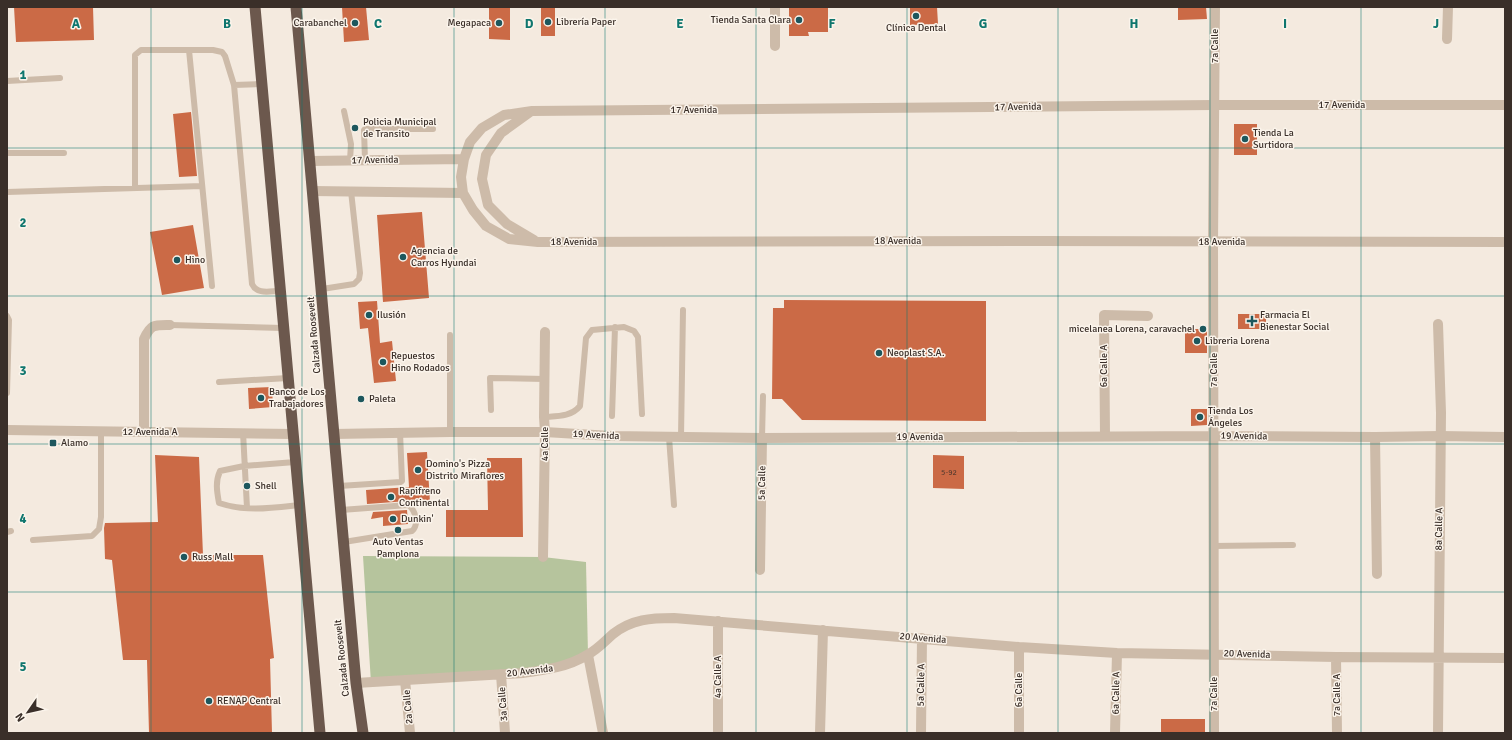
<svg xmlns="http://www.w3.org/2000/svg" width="1512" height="740" font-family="Signika,sans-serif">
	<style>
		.green { fill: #b6c49d }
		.building { fill: #cb6a46 }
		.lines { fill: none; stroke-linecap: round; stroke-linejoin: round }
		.service { stroke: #cdbba9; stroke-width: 6 }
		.minor { stroke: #cdbba9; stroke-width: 10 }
		.tertiary { stroke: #cdbba9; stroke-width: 10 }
		.trunk { stroke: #6c584d; stroke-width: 11 }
		.grid { fill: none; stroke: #0f766e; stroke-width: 1; stroke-opacity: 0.55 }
		.poi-dot { fill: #1d575d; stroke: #fbf4eb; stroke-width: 1.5 }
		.labels { text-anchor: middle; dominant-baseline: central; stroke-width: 3; stroke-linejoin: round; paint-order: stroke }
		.number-label { font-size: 8px; fill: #5e3e30 }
		.poi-label { font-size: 10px; fill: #3a2f29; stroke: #fbf4eb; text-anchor: start }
		.street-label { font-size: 10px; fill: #3a2f29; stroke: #fbf4eb }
		.grid-label { font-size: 13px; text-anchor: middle; font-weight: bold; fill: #0f766e; stroke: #fbf4eb; stroke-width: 3; stroke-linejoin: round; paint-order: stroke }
	</style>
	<rect width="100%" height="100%" fill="#f4eadf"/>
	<path class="green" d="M363,556L543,557L586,562L588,655L566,665L371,683Z"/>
	<path class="building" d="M14,7H93L94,40L16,42Z
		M342,7H366L369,40L344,42Z
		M489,7H510V40L489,39Z
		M541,7H555V36H541Z
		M789,7H828V32H808L809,36H789Z
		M910,7H937L938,24L910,25Z
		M1178,7H1206L1207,19L1178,20Z
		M191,112L197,176L179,177L173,114Z
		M1234,124H1257V155H1234Z
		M422,212L429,298L383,302L377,215Z
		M193,225L204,288L162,295L150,232Z
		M784,300L986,301V421L802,420L782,399H772L773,308H784Z
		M377,301L380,343L392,341L396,381L374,383L368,328L360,329L358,302Z
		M1238,314H1266V329H1238Z
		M1185,329H1207V353H1185Z
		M272,387L273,407L249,409L248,388Z
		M1191,409H1207V425L1191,426Z
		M427,452L430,503L414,505L408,501L367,504L366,490L409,487L407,453Z
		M155,455L199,457L203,555H263L274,658L270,659L272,733H149L147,660H123L112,560L105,559L104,528L105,523L158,522Z
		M933,455L964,456V489L933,488Z
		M487,458H522L523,537H446V510H488Z
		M407,510L408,524L383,526V517L371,519L373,512Z
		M1161,719H1205V733H1161Z"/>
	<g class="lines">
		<path class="service" d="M189,50L212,286
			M7,81L60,78
			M234,85L261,84
			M344,111L351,144L350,160
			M7,153H64
			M365,160L364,130L365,129H433
			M135,188V55L141,50H213L222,52L225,56L234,85L252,284C257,295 270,291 280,291
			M7,192L202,186
			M322,289L354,284L359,279L360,273L351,191
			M7,316L9,320L7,393
			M170,325L283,328
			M450,335V432
			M219,382L288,378
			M491,410L490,378L545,379
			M612,416L615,327
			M544,417C557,416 571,417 580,406L586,338L592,330L624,327L634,331L638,337L642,414
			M243,432L247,508
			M669,437L674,505
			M681,437L683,310
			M762,438L763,396
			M295,462L244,466L220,471C215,482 217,492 219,503C246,512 272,508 299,505
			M339,486L401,482L402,481L400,432
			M341,510L408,505C416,510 419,525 412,531L344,542
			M7,532L11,531
			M33,540L92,536L99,529L101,517V431
			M1213,546L1293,545"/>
		<path class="minor" d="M1447,39L1448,7
			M775,46V7
			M1505,105H1214L532,111L504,115L482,128L470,142L464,159L461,177L463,193L473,210L486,226L509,239L538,242L1040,241L1505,242
			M530,112L501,133L486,155L482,179L488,205L507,224L534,240
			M310,161L464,159
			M313,191L463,193
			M144,432V339C151,324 154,325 170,325
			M1105,436L1104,315L1148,316
			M1375,437L1377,574
			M543,557L545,432L544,417L545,332
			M760,570L762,438
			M588,655L603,733
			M1336,657L1337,733
			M501,674L505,733
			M405,680L410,733
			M356,683L523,673C545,670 568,667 587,655C597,650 605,641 613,634C632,619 651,618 674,618L1019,647L1117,653L1336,657L1505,658
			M718,733V621
			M820,733L823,630
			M921,733L922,638
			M1019,733V647
			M1115,733L1117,653
			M1438,733L1441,413L1438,324"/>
		<path class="tertiary" d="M7,430L293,434
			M334,434L450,432H545L611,436L762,438L1215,436L1375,437L1440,436L1505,437
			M1214,733L1213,242L1215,7"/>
		<path class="trunk" d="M255,7L320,733
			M296,7L356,683L363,733"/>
	</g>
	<path class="grid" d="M151,7V733M302,7V733M454,7V733M605,7V733M756,7V733M907,7V733M1058,7V733M1210,7V733M1361,7V733M7,148H1505M7,296H1505M7,444H1505M7,592H1505"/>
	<g class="poi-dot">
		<circle cx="916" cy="16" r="4"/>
		<circle cx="799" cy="20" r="4"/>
		<circle cx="548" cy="22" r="4"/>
		<circle cx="355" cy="23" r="4"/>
		<circle cx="499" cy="23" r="4"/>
		<circle cx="355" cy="128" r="4"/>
		<circle cx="1245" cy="139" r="4"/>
		<circle cx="403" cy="257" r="4"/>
		<circle cx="177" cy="260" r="4"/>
		<circle cx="369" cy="315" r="4"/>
		<path d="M1250 315h4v4h4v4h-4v4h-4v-4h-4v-4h4z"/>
		<circle cx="1203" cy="329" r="4"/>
		<circle cx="1197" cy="341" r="4"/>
		<circle cx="879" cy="353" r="4"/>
		<circle cx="383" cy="362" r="4"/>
		<circle cx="261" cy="398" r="4"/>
		<circle cx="361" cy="399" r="4"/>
		<circle cx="1200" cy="417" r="4"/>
		<rect x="49" y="439" width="8" height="8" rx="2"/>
		<circle cx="418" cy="470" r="4"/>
		<circle cx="247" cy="486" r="4"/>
		<circle cx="391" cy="497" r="4"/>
		<circle cx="393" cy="519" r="4"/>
		<circle cx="398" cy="530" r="4"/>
		<circle cx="184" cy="557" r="4"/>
		<circle cx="209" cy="701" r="4"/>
	</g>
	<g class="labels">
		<g class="number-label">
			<text x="949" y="472">5-92</text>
		</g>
		<g class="poi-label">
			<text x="791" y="20" text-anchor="end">Tienda Santa Clara</text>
			<text x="556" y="22">Librería Paper</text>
			<text x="347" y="23" text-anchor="end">Carabanchel</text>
			<text x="491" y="23" text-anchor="end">Megapaca</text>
			<text x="916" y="28" text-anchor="middle">Clínica Dental</text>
			<text x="363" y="122">Policia Municipal<tspan x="363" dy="12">de Transito</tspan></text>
			<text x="1253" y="133">Tienda La<tspan x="1253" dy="12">Surtidora</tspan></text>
			<text x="411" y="251">Agencia de<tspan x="411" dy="12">Carros Hyundai</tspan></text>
			<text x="185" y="260">Hino</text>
			<text x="377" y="315">Ilusión</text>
			<text x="1260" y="315">Farmacia El<tspan x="1260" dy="12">Bienestar Social</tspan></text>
			<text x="1195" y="329" text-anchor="end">micelanea Lorena, caravachel</text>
			<text x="1205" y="341">Libreria Lorena</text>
			<text x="887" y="353">Neoplast S.A.</text>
			<text x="391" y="356">Repuestos<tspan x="391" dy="12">Hino Rodados</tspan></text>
			<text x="269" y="392">Banco de Los<tspan x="269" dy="12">Trabajadores</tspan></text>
			<text x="369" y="399">Paleta</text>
			<text x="1208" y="411">Tienda Los<tspan x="1208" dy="12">Ángeles</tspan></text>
			<text x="61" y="443">Alamo</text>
			<text x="426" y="464">Domino's Pizza<tspan x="426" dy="12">Distrito Miraflores</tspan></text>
			<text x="255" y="486">Shell</text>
			<text x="399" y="491">Rapifreno<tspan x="399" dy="12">Continental</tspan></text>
			<text x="401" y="519">Dunkin'</text>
			<text x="398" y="542" text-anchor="middle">Auto Ventas<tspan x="398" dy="12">Pamplona</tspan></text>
			<text x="192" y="557">Russ Mall</text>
			<text x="217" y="701">RENAP Central</text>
		</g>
		<g class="street-label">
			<text transform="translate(1215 46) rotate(-90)">7a Calle</text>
			<text x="1342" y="105">17 Avenida</text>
			<text transform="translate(1018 107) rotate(-1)">17 Avenida</text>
			<text x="694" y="110">17 Avenida</text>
			<text transform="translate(375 160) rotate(-1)">17 Avenida</text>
			<text x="898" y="241">18 Avenida</text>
			<text x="574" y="242">18 Avenida</text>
			<text x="1222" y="242">18 Avenida</text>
			<text transform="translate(314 335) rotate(-95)">Calzada Roosevelt</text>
			<text transform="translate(1104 366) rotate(-90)">6a Calle A</text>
			<text transform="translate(1214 370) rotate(-90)">7a Calle</text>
			<text x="150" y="432">12 Avenida A</text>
			<text transform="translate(596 435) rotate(3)">19 Avenida</text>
			<text transform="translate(1244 436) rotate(1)">19 Avenida</text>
			<text x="920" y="437">19 Avenida</text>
			<text transform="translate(545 444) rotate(-90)">4a Calle</text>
			<text transform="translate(762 483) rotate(-89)">5a Calle</text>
			<text transform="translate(1439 529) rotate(-89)">8a Calle A</text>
			<text transform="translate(923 638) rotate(5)">20 Avenida</text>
			<text transform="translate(1247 654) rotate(2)">20 Avenida</text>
			<text transform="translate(342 658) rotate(-96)">Calzada Roosevelt</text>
			<text transform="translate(530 671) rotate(-7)">20 Avenida</text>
			<text transform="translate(718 677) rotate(-90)">4a Calle A</text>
			<text transform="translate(921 685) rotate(-89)">5a Calle A</text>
			<text transform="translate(1019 690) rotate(-90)">6a Calle</text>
			<text transform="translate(1116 693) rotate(-89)">6a Calle A</text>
			<text transform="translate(1214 694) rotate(-90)">7a Calle</text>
			<text transform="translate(1337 695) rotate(-90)">7a Calle A</text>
			<text transform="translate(503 704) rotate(-94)">3a Calle</text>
			<text transform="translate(408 707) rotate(-95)">2a Calle</text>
		</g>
	</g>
	<g class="grid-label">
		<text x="76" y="28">A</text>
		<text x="227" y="28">B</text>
		<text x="378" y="28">C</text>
		<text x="529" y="28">D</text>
		<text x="680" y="28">E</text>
		<text x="832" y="28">F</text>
		<text x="983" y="28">G</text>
		<text x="1134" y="28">H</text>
		<text x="1285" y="28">I</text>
		<text x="1436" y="28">J</text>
		<text x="23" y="79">1</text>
		<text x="23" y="227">2</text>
		<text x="23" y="375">3</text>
		<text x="23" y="523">4</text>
		<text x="23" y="671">5</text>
	</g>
	<rect width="1512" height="740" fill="none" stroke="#3a2f29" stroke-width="16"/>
	<g transform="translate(28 712) rotate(236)" stroke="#fbf4eb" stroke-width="3" paint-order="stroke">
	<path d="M0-3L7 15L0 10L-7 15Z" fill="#3a2f29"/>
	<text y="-6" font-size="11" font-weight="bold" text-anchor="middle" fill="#3a2f29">N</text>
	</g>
</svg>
